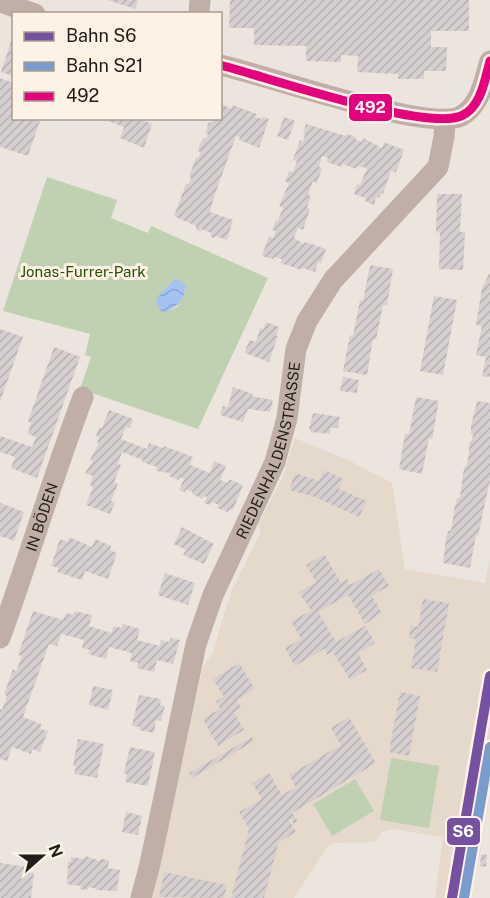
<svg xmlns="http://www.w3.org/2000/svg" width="490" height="898" font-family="'Public Sans',sans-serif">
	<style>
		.built { fill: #e5d9cc }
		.park { fill: #c0d1b1; fill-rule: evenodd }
		.water { fill: url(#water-waves) }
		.building { fill: url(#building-hatch) }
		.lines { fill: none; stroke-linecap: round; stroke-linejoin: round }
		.minor { stroke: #c0afa6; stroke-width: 21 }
		.bus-1-casing { stroke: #fef2e5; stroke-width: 14 }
		.bus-1 { stroke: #e5007d; stroke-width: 9 }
		.rail-1-casing { stroke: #fef2e5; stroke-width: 15 }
		.rail-2-casing { stroke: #fef2e5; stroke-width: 15 }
		.rail-1 { stroke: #7751a1; stroke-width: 10 }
		.rail-2 { stroke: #799ccd; stroke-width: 10 }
		.labels { text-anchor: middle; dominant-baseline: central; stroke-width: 6; stroke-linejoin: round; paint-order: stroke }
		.park-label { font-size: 15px; fill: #245003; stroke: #fef2e5 }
		.street-label { font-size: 15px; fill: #211d18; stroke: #fef2e5 }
		.line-badge { stroke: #fef2e5; stroke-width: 2 }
		.badge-label { font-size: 16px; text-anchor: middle; font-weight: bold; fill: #fff }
	</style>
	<defs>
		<pattern id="water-waves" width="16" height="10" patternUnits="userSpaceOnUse" patternTransform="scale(1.5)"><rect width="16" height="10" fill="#a4c3f1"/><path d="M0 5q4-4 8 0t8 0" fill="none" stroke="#8da7ce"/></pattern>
		<pattern id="building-hatch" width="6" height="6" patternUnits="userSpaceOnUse" patternTransform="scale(1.5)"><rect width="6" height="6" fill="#d5d0cf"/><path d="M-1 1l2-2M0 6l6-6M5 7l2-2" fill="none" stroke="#b7b2b1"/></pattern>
	</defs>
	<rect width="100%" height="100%" fill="#ebe5de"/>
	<path class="built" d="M295,438L350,461L392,483L405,569L485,583L490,558V796L472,898H435L443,837L392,829L382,832L375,842L332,843L328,846L294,898H152L203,666L212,654L231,592L261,532L258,525L282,478Z"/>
	<path class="park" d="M47,177L117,200L111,218L148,233L151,226L268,278L198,429L80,389L91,357L85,355L90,334L3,311ZM186,290L177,307L169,311L160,294L164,291Z
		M391,758L439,766L429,828L380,820Z
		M355,779L374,811L332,836L313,804Z"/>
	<path class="water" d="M174,280H179L186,286C184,301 177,307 164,313L159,309L156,301L160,294Z"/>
	<path class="building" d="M108,0H138L135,9Z
		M230,0H469V31H431V47H447L446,71H424V79H398V74L357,72L358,56L341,55V62L306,61V46L254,45V28H229Z
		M13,35L14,118H41L28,156L0,147V78L11,82L13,76L1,72Z
		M220,103L231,109L232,105L257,114L255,117L262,119L263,117L269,119L259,148L239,140L240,137L236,136L213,200L210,212L233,220L227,240L216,236L214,238L211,237V233L201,229V231L196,230V226L174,216L186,184H189L191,177H189L196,157L198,158L201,152L198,151L200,144L204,138L206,139L208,134L205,133L209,122L212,123L214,118H220Z
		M284,117L295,121L288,140L277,136Z
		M100,118H143L142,120L152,124L144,148L120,138L124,127Z
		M306,124L346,136L347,134L356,137L355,139L362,142L363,138L382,148L384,142L404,150L396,172L391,171L383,194L381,193L379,198L376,197L374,205L365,201L366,198L354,194L357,184L360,185L367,168L357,166L356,169L343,164L342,167L327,162L328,158L322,156L319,167L322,168L317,183L313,181L308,195L311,196L307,208L310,209L303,230L298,228L294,238L304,244L305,242L326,249L321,263L318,262L315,272L303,268L302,270L280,263L282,259L274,257L273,259L262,256L269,236L273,238L276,231L272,230L276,220L278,221L283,207L279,206L289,183L285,181L289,171L293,172L297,161L293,160L300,140L303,142L305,134H303Z
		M437,194H462L460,232H465L463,270L439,269L440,232L436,233Z
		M370,265L393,269L387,305H383L376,340L373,339L367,375L343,371L350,335L353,336L360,300L363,301Z
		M490,272V377L482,376L486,357L476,355L482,326L476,325L482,288Z
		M434,296L457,300L443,375L420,371Z
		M266,322L279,327L276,336H278L269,362L245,353L249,340L256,342L260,328L263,329Z
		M0,329L23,337L0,402Z
		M54,347L80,357L37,478L11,468L15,457L0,452V436L32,447L36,437L28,434L31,423L28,421Z
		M343,377L359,380L357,393L340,391Z
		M233,387L253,394L252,396L273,400L270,412L248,409L243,422L220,415L223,406L228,407Z
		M416,397L439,401L432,439L429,438L422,474L399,469L405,434H409Z
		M477,401L490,403V480L478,536L476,535L470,568L443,563L446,538L449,530L451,531L455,505H456L457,498H460L463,473L465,466H467L470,441H472L473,434H471V426Z
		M109,410L133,419L130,428L126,427L121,439L147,449L149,443L163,448L164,446L193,457L190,465L210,473L214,461L226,466L220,480L228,483L229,479L243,485L233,510L230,509L228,512L217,508L219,505L212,502L210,505L204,503L207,497L204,496L202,499L192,494L193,492L186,489L185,492L179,490L184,479L180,477L179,480L169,476L170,473L156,471L157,467L142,462L143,460L122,452L118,464L121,465L114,482L118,484L111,501L115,503L110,514L86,505L93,487L90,485L93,476L85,473L93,461L90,460L99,443L97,442L99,437L96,436L99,427L102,428Z
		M313,413L340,417L338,428H331L330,434L311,432L309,428Z
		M324,470L343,479L339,489L367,501L359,517L315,497L289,490L295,473L319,481Z
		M0,503L24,512L14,541L0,536Z
		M182,527L214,544L204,564L183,555L186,550L174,544Z
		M69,537L92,547L95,539L111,546L110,550L117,553L108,579L85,571L82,580L57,572L59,568L51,566L60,539L68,542Z
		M324,554L341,583L347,579L350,585L379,569L389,586L372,596L382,613L365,624L348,595L318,612L336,642L365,626L375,643L358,653L367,670L350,680L333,652L327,655L324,649L295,666L285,648L301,639L291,621L311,611L299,592L316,582L306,565Z
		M165,573L195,583L188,605L158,595Z
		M423,599L449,603L437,672L411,668L416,639L409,638L411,625L418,627Z
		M33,611L63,620L66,613L73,615L75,611L83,613L92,615L89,626L111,633L114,626L122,628L123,624L140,629L137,640L160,646L161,640L169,642L171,638L180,640L173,664L157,660L154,672L137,668L138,663L130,661L132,653L109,647L106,659L88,654L90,650L82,648L84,640L61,634L57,646L49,644L23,717L41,724L40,729L48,731L40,752L32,749L31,754L12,747L7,761L0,759V709L2,710L7,696L4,694L13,669L16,671L22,656L18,655Z
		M239,663L255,689L237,700L241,708L234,712L244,730L218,746L203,719L220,709L216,701L224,697L213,679Z
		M93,686L113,690L108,710L89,705Z
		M400,692L420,696L409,756L389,752Z
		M139,695L161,699L160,705L165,706L161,721L156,720L154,733L139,730L140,727L132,726Z
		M349,717L376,763L292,813L298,821L294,824L291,819L289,820L296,832L279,842L264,898H231L249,829L239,812L262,799L252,783L269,773L282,795L296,787L289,775L341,745L331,728Z
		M252,737L254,741L192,778L189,773Z
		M78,739L104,744L97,778L74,774L76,766H73Z
		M130,747L155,752L148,786L125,782L127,774L124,773Z
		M126,812L142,816L138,835L122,832Z
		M481,854L487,855L486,867L480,866Z
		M85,856L100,861L101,859L109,860L108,868L120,870L117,891L96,890L97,889L88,887V890L80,889L81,886L67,884L68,861L71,862V857L84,859Z
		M0,863L28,867L27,872L34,873L31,898H0Z
		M164,872L227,885L224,898L159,897Z"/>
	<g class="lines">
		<g class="minor">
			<path d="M0,2L35,14"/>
			<path d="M199,14L200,0"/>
			<path d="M220,65C263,74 430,133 461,116C481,105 484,80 490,61"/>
			<path id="s1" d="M0,638C29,558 53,476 83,397"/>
			<path id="s2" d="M141,898L150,864L196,644L213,595L275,462L287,418L296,349L307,321L333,280L438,167L444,137L445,121"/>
		</g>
		<g class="bus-1-casing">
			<path id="bus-1" d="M220,65C267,77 423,131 461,116C481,108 485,79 490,61"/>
		</g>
		<use href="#bus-1" class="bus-1"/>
		<g class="rail-1-casing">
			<path id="rail-1" d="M452,898L490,676"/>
		</g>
		<g class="rail-2-casing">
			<path id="rail-2" d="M464,898L490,747"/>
		</g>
		<use href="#rail-1" class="rail-1"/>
		<use href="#rail-2" class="rail-2"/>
	</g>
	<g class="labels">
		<g class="park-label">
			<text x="83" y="271">Jonas-Furrer-Park</text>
		</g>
		<g class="street-label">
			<text stroke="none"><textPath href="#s2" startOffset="468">RIEDENHALDENSTRASSE</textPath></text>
			<text stroke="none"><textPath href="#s1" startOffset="128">IN BÖDEN</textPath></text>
		</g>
	</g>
	<g class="line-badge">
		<rect x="348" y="93" width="45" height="29" rx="6" fill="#e5007d"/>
		<rect x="446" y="817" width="35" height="29" rx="6" fill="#7751a1"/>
	</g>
	<g class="badge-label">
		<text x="370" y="113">492</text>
		<text x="463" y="837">S6</text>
	</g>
	<rect x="12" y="12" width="210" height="108" fill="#fef2e5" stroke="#a69d93" stroke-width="1.5"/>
	<rect x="24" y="32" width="30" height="9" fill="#7751a1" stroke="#a69d93" stroke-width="1.5"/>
	<text x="66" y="42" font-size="18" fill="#211d18">Bahn S6</text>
	<rect x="24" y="62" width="30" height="9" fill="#799ccd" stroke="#a69d93" stroke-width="1.5"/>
	<text x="66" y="72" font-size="18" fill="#211d18">Bahn S21</text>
	<rect x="24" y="92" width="30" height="9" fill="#e5007d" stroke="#a69d93" stroke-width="1.5"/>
	<text x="66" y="102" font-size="18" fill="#211d18">492</text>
	<g transform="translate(42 856) rotate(69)" stroke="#fef2e5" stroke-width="4.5" paint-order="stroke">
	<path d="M0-4.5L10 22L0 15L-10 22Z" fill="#211d18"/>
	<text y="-9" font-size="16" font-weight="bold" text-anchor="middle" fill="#211d18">N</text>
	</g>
</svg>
